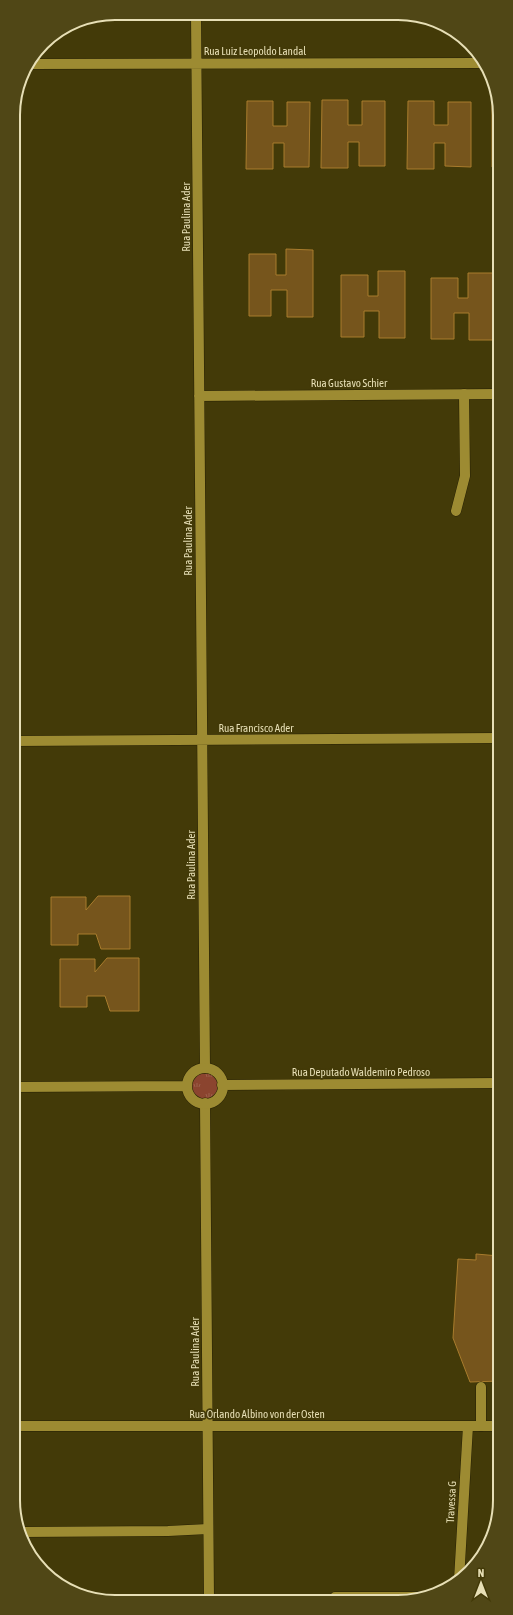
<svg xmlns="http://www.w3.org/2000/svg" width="513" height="1615" font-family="'Asap Condensed',sans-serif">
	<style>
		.grass { fill: url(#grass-tufts) }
		.building { fill: #76551c; stroke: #a97c2d }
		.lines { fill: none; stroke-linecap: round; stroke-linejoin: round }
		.lane-casing { stroke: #272105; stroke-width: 11 }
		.street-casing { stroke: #272105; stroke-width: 11 }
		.secondary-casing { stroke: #272105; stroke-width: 11 }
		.lane { stroke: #9d8b32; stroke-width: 10 }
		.street { stroke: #9d8b32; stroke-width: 10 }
		.secondary { stroke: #9d8b32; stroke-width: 10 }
		.labels { text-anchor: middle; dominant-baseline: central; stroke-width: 3.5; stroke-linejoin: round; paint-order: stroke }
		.street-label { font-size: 11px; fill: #e7dfb6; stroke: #433a08 }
		.rim { fill: none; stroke: #e7dfb6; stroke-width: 2 }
	</style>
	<defs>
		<pattern id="grass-tufts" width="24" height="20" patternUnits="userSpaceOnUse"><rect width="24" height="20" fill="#8b442f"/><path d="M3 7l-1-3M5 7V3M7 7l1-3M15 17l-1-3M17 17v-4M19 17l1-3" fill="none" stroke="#9b5f4b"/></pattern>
	</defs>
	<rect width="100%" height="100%" fill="#433a08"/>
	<path class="grass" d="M192 1086a13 13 0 1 1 26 0a13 13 0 1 1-26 0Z"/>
	<path class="building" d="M492,99H498V167H492Z
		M322,100H348V125H362V101H385V166H359V142H348V168H321Z
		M247,101H273V126H287V102H310L309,167H284V143H273V169H246Z
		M408,101H434V125H448V102H471V167L445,166V143H434V169H407Z
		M286,249L313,250V317H287V290H271V316H249V254H276V275H286Z
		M378,271H405V338H379V311H364V337H341V275H368V296H378Z
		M468,273H496V340H469V313H454V339H431V278H458V298H468Z
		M98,896H130V949H101L96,934H78V945H51V897H86V910Z
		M107,958H139V1011H110L105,996H87V1007H60V959H95V972Z
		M476,1254L499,1256L500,1381L470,1382L453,1338L458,1259L476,1260Z"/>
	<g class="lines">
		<g class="lane-casing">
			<path id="lane" d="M456,511L465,476L464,394
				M481,1387V1426
				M21,1532L168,1531L208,1529"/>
		</g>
		<g class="street-casing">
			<path id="street" d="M196,14L205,1068
				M28,64L481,63
				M199,396L498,394
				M14,741L499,738
				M205,1103L209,1600
				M15,1426H500
				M459,1580L468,1426
				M335,1597H427"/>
		</g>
		<g class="secondary-casing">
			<path id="secondary" d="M187 1086a18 18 0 1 1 36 0a18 18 0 1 1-36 0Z
				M222,1085L499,1083
				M14,1087L187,1086"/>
		</g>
		<use href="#lane" class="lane"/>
		<use href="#street" class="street"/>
		<use href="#secondary" class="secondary"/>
	</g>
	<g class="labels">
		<g class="street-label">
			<text x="255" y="51">Rua Luiz Leopoldo Landal</text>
			<text transform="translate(186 217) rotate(-90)">Rua Paulina Ader</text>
			<text x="349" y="383">Rua Gustavo Schier</text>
			<text transform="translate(188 541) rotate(-90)">Rua Paulina Ader</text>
			<text x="256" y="728">Rua Francisco Ader</text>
			<text transform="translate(191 865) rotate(-90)">Rua Paulina Ader</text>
			<text x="361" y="1072">Rua Deputado Waldemiro Pedroso</text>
			<text transform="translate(195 1352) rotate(-90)">Rua Paulina Ader</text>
			<text x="257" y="1414">Rua Orlando Albino von der Osten</text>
			<text transform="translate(451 1502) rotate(-87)">Travessa G</text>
		</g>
	</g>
	<path d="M0 0H513V1615H0ZM115 20H398A95 95 0 0 1 493 115V1500A95 95 0 0 1 398 1595H115A95 95 0 0 1 20 1500V115A95 95 0 0 1 115 20Z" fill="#504716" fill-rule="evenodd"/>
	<path class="rim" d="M115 20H398A95 95 0 0 1 493 115V1500A95 95 0 0 1 398 1595H115A95 95 0 0 1 20 1500V115A95 95 0 0 1 115 20Z"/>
	<g transform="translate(481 1583)" stroke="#433a08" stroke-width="3" paint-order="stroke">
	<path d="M0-3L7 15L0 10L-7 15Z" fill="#e7dfb6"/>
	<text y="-6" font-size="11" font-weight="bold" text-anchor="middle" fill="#e7dfb6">N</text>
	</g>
</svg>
